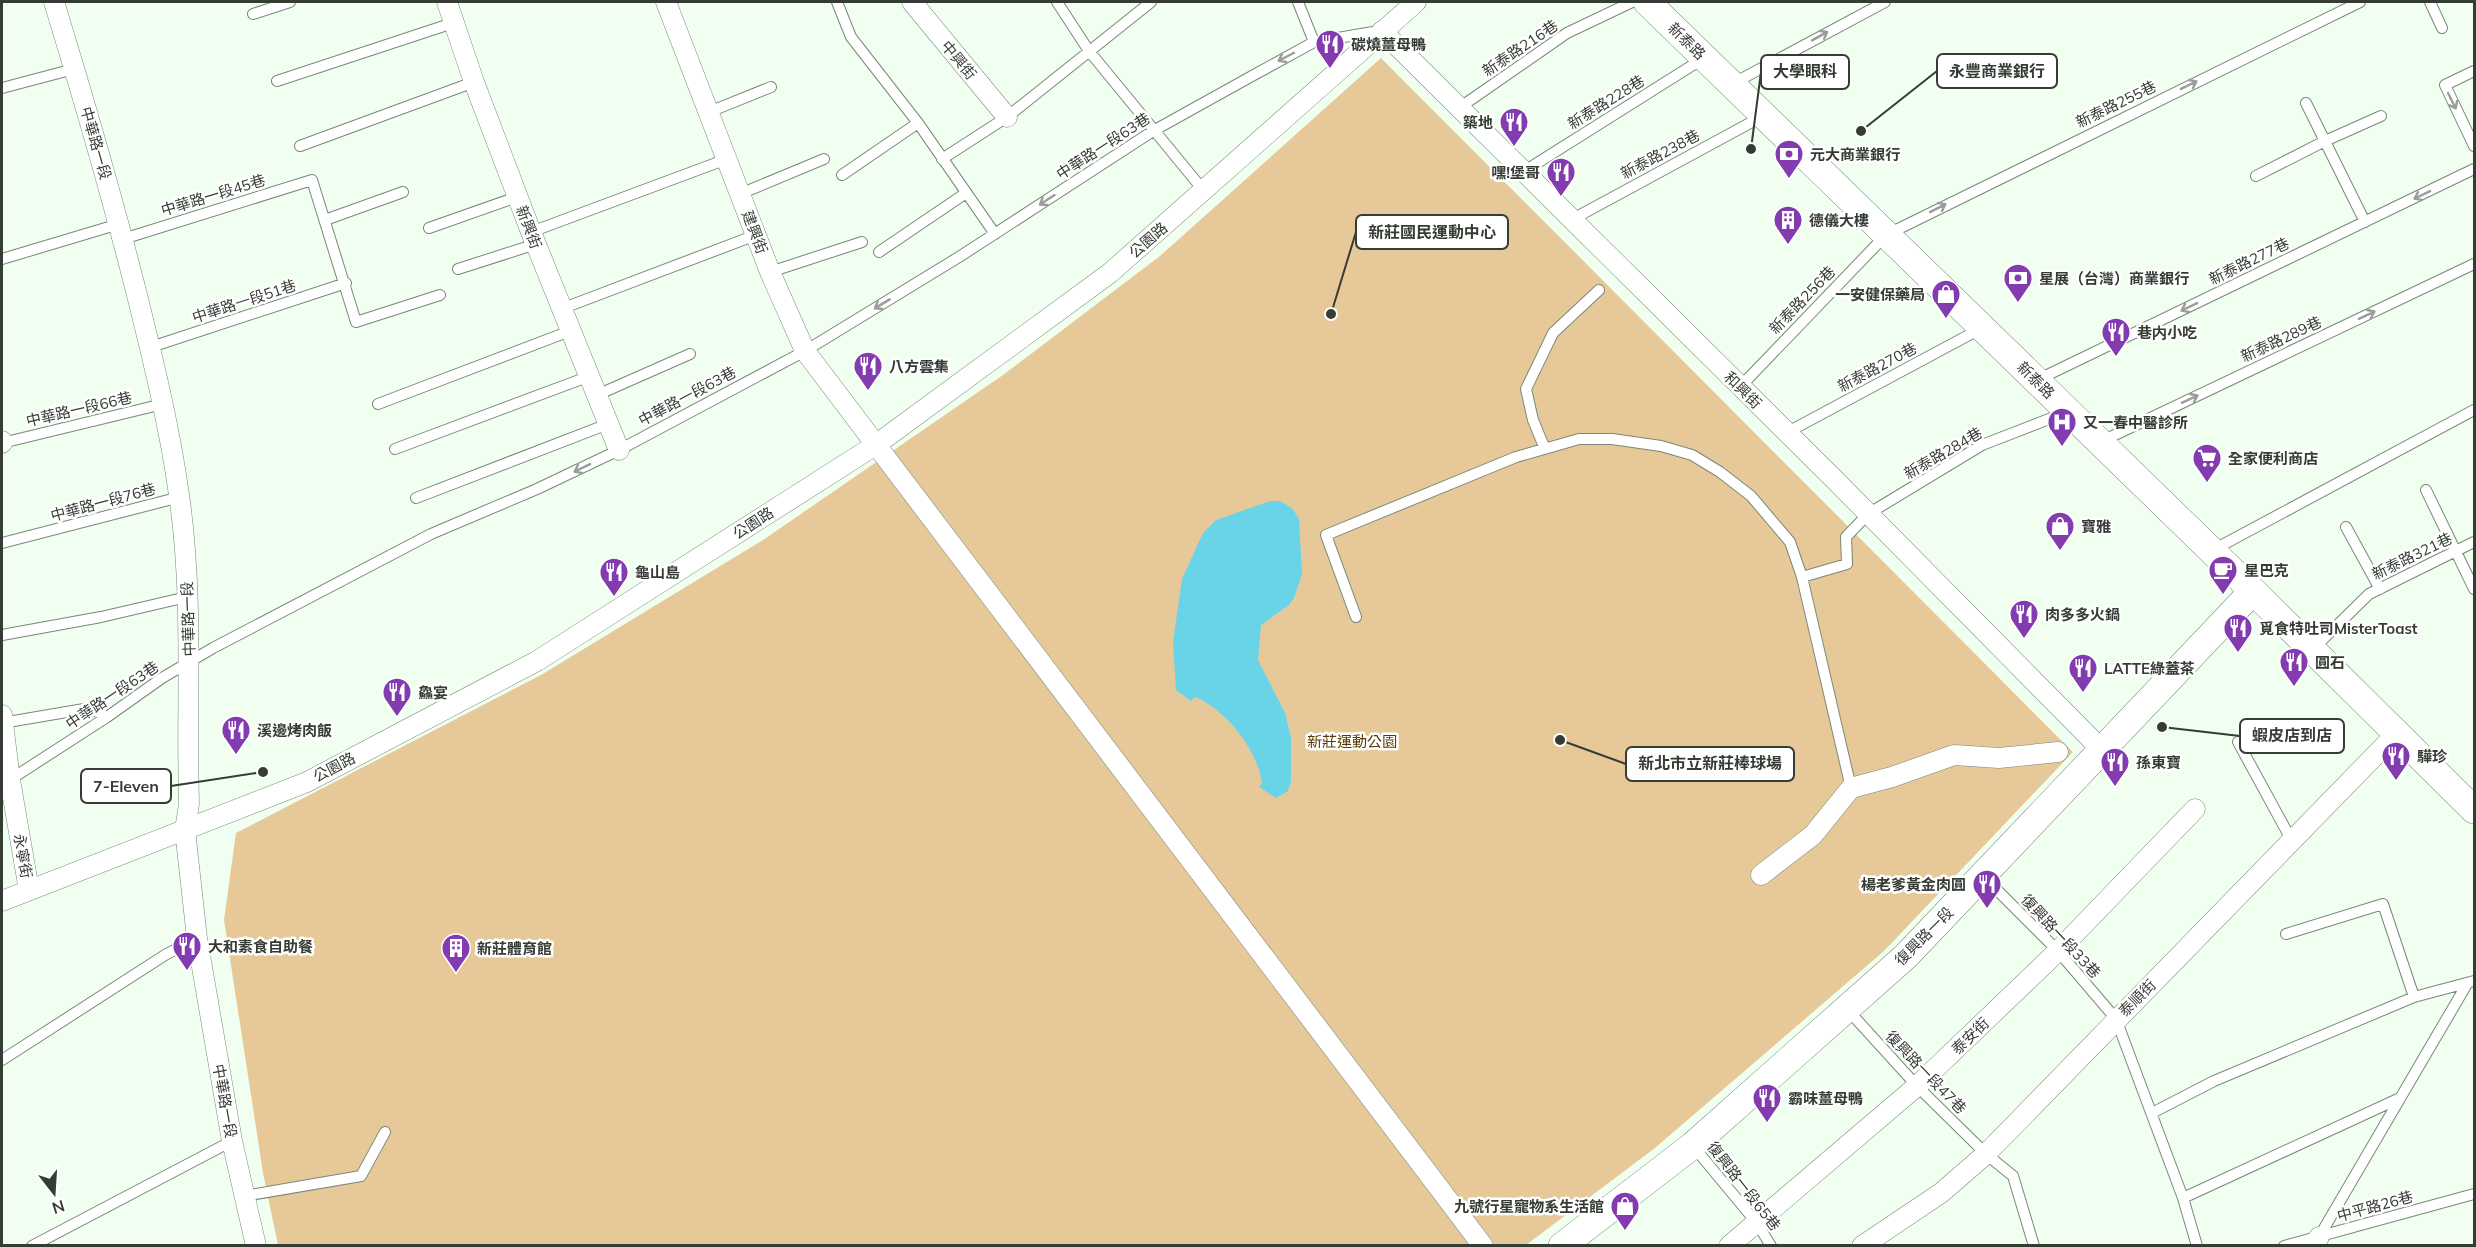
<svg xmlns="http://www.w3.org/2000/svg" width="2476" height="1247" font-family="Mulish,'Noto Sans TC',sans-serif">
	<style>
		.green { fill: #e7c898 }
		.water { fill: #69d4e7 }
		.lines { fill: none; stroke-linecap: round; stroke-linejoin: round }
		.lane-casing { stroke: #788978; stroke-width: 12 }
		.street-casing { stroke: #788978; stroke-width: 21 }
		.secondary-casing { stroke: #788978; stroke-width: 28 }
		.lane { stroke: #fff; stroke-width: 10 }
		.street { stroke: #fff; stroke-width: 20 }
		.secondary { stroke: #fff; stroke-width: 27 }
		.oneway { stroke: #9a9e9a }
		.labels { text-anchor: middle; dominant-baseline: central; stroke-width: 5; stroke-linejoin: round; paint-order: stroke }
		.street-label { font-size: 15px; fill: #353c34; stroke: #fff }
		.poi-label { font-size: 15px; font-weight: bold; fill: #353c34; stroke: #fff; text-anchor: start }
		.park-label { font-size: 15px; fill: #593d01; stroke: #fff }
		.leader { fill: none; stroke: #353c34; stroke-width: 2 }
		.callout-dot { fill: #353c34; stroke: #fff; stroke-width: 2 }
		.callout { fill: #fff; stroke: #353c34; stroke-width: 2 }
		.callout-label { font-size: 16px; text-anchor: middle; font-weight: bold; fill: #353c34 }
	</style>
	<rect width="100%" height="100%" fill="#f0fff0"/>
	<path class="green" d="M1381,58L2073,752L1884,951L1655,1148L1526,1245H278L263,1173L224,920L236,833L541,675L763,540L1003,375L1160,256Z"/>
	<path class="water" d="M1270,501H1280L1292,508L1299,519L1302,574L1294,598L1289,605L1261,625L1258,660L1285,713L1291,737V781L1288,791L1276,798L1259,787L1262,783C1258,751 1226,709 1195,697L1191,701L1176,690L1173,642L1182,579L1203,533L1216,520Z"/>
	<g class="lines">
		<g class="lane-casing">
			<path id="lane" d="M837,2L851,37L918,123L995,234
				M1057,2L1089,51L1204,191
				M1298,2L1314,42
				M2430,2L2442,28
				M253,14L290,2
				M2474,71L2445,85L2474,146
				M277,81L453,23
				M1732,84L1885,2
				M2,88L74,69
				M2306,103L2365,222
				M1459,108L1567,33L1632,2
				M709,112L771,87
				M300,146L474,82
				M942,159L1007,117L1151,2
				M1523,172L1704,58
				M842,175L918,123
				M2256,176L2325,141L2381,116
				M740,194L824,159
				M325,220L403,192
				M1571,220L1763,116
				M429,228L517,197
				M531,232L727,159
				M123,239L312,180L356,322L440,295
				M879,252L966,193
				M2,259L119,224
				M458,269L536,244
				M770,272L862,242
				M561,309L756,235
				M151,347L346,283
				M2037,380L2474,169
				M1740,387L1886,235L2360,2
				M597,395L690,354
				M378,404L570,331
				M1786,433L1982,328
				M2100,442L2474,264
				M2,443L163,404
				M395,449L590,376
				M1545,449L1533,420L1526,389L1553,333L1599,290
				M2426,490L2474,589
				M416,498L608,424
				M2346,527L2380,589
				M2,543L180,497
				M2213,550L2474,410
				M1802,577L1847,564L1846,537L1868,514L1982,445L2067,412
				M1356,617L1326,535L1516,457L1579,439H1612L1661,446L1692,455L1720,472L1751,496L1790,542L1802,577L1851,788
				M2,635L101,617L187,597
				M2313,649L2369,594L2474,542
				M2,723L90,708L107,717
				M2238,742L2292,841
				M8,781L107,717L162,678L213,648L431,534L537,489L619,450L805,351L959,257L1153,131L1252,76L1314,42L1379,31
				M1982,875L2058,951L2116,1019L2183,1198L2197,1246
				M2286,934L2383,904L2414,997
				M1847,1009L1917,1086L1986,1154L2013,1176L2034,1246
				M2,1060L165,955L197,938
				M2152,1113L2214,1081L2414,997L2474,981
				M1693,1146L1757,1223L1771,1246
				M244,1196L361,1176L385,1132
				M2183,1198L2400,1098
				M2319,1237L2467,984
				M32,1246L232,1141
				M2284,1246L2474,1194"/>
		</g>
		<g class="street-casing">
			<path id="street" d="M54,2C84,100 113,199 138,299C154,364 170,429 179,495C194,597 186,701 189,804L185,830L197,938L232,1141L256,1246
				M447,2L474,82L531,232L619,450
				M666,2L770,272L805,351L1483,1246
				M912,2L1007,117
				M1382,31L1835,480L2102,750
				M2,441V443
				M2,715L10,780L29,890
				M1761,875L1813,835L1851,788L1892,777L1954,755L1999,758L2058,752
				M2,901L307,782L537,661L877,444L1110,273L1416,2
				M1729,1246L1917,1086L2058,951L2195,809
				M1862,1246L1941,1193L1986,1154L2397,733
				M2314,1246L2319,1237"/>
		</g>
		<g class="secondary-casing">
			<path id="secondary" d="M1647,2L2253,591L2474,810
				M1562,1246L1692,1146L1906,956L2253,591"/>
		</g>
		<use href="#lane" class="lane"/>
		<use href="#street" class="street"/>
		<use href="#secondary" class="secondary"/>
	</g>
	<defs><path id="oneway-shaft" d="M-6 0H5M1.5-3L5.5 0L1.5 3" fill="none" stroke-width="1.6" stroke-linecap="round" stroke-linejoin="round" transform="scale(1.5)"/></defs>
	<g class="oneway">
		<use href="#oneway-shaft" transform="translate(1820 36) rotate(-29)"/>
		<use href="#oneway-shaft" transform="translate(1286 57) rotate(152)"/>
		<use href="#oneway-shaft" transform="translate(2189 85) rotate(-26)"/>
		<use href="#oneway-shaft" transform="translate(2452 101) rotate(64)"/>
		<use href="#oneway-shaft" transform="translate(2422 195) rotate(154)"/>
		<use href="#oneway-shaft" transform="translate(1047 200) rotate(147)"/>
		<use href="#oneway-shaft" transform="translate(1938 208) rotate(-27)"/>
		<use href="#oneway-shaft" transform="translate(882 304) rotate(149)"/>
		<use href="#oneway-shaft" transform="translate(2189 307) rotate(154)"/>
		<use href="#oneway-shaft" transform="translate(2367 315) rotate(-25)"/>
		<use href="#oneway-shaft" transform="translate(2190 399) rotate(-25)"/>
		<use href="#oneway-shaft" transform="translate(582 468) rotate(154)"/>
	</g>
	<defs>
		<g id="restaurant-pin" transform="scale(1.5)"><path d="M0 17L-7.5 6A9.5 9.5 0 1 1 7.5 6Z" fill="#833caf" stroke="#fff"/><path d="M-5-6h1v4h1v-4h1v4h1v-4h1v5L-1.5 .5V6h-2V.5L-5-1ZM5-6V6H3V1.5H1.5Q1.5-4 5-6Z" fill="#fff"/></g>
		<g id="bank-pin" transform="scale(1.5)"><path d="M0 17L-7.5 6A9.5 9.5 0 1 1 7.5 6Z" fill="#833caf" stroke="#fff"/><path d="M-6-4H6V4H-6ZM0-2.3a2.3 2.3 0 1 0 0 4.6a2.3 2.3 0 1 0 0-4.6Z" fill="#fff"/></g>
		<g id="building-pin" transform="scale(1.5)"><path d="M0 17L-7.5 6A9.5 9.5 0 1 1 7.5 6Z" fill="#833caf" stroke="#fff"/><path d="M-4-6H4V6H1V3H-1V6H-4ZM-2.5-4.3h1.7v1.8h-1.7ZM.8-4.3h1.7v1.8H.8ZM-2.5-1h1.7V.8h-1.7ZM.8-1h1.7V.8H.8Z" fill="#fff"/></g>
		<g id="shop-pin" transform="scale(1.5)"><path d="M0 17L-7.5 6A9.5 9.5 0 1 1 7.5 6Z" fill="#833caf" stroke="#fff"/><path d="M-5-2.5h2.3a2.7 3.5 0 0 1 5.4 0H5L5.5 6h-11ZM-1.5-2.5h3a1.5 2.3 0 0 0-3 0Z" fill="#fff"/></g>
		<g id="hospital-pin" transform="scale(1.5)"><path d="M0 17L-7.5 6A9.5 9.5 0 1 1 7.5 6Z" fill="#833caf" stroke="#fff"/><path d="M-5-5h3v3.5h4V-5h3V5h-3V1.5h-4V5h-3Z" fill="#fff"/></g>
		<g id="supermarket-pin" transform="scale(1.5)"><path d="M0 17L-7.5 6A9.5 9.5 0 1 1 7.5 6Z" fill="#833caf" stroke="#fff"/><path d="M-6-5.5h2.5l.6 2H6L4.5 2H-2.5L-4.4-4H-6ZM-1.5 3.2a1.3 1.3 0 1 0 .1 0ZM3 3.2a1.3 1.3 0 1 0 .1 0Z" fill="#fff"/></g>
		<g id="cafe-pin" transform="scale(1.5)"><path d="M0 17L-7.5 6A9.5 9.5 0 1 1 7.5 6Z" fill="#833caf" stroke="#fff"/><path d="M-5.5-4.5H6V0H3Q3 3.5 0 3.5H-2.5Q-5.5 3.5-5.5 0ZM3-3.2v2h1.7v-2ZM-6 4.5H4V6H-6Z" fill="#fff"/></g>
	</defs>
	<g fill-rule="evenodd">
		<use href="#restaurant-pin" x="1330" y="44"/>
		<use href="#restaurant-pin" x="1514" y="122"/>
		<use href="#bank-pin" x="1789" y="154"/>
		<use href="#restaurant-pin" x="1561" y="172"/>
		<use href="#building-pin" x="1788" y="220"/>
		<use href="#bank-pin" x="2018" y="278"/>
		<use href="#shop-pin" x="1946" y="294"/>
		<use href="#restaurant-pin" x="2116" y="332"/>
		<use href="#restaurant-pin" x="868" y="366"/>
		<use href="#hospital-pin" x="2062" y="422"/>
		<use href="#supermarket-pin" x="2207" y="458"/>
		<use href="#shop-pin" x="2060" y="526"/>
		<use href="#cafe-pin" x="2223" y="570"/>
		<use href="#restaurant-pin" x="614" y="572"/>
		<use href="#restaurant-pin" x="2024" y="614"/>
		<use href="#restaurant-pin" x="2238" y="628"/>
		<use href="#restaurant-pin" x="2294" y="662"/>
		<use href="#restaurant-pin" x="2083" y="668"/>
		<use href="#restaurant-pin" x="397" y="692"/>
		<use href="#restaurant-pin" x="236" y="730"/>
		<use href="#restaurant-pin" x="2396" y="756"/>
		<use href="#restaurant-pin" x="2115" y="762"/>
		<use href="#restaurant-pin" x="1987" y="884"/>
		<use href="#restaurant-pin" x="187" y="946"/>
		<use href="#building-pin" x="456" y="948"/>
		<use href="#restaurant-pin" x="1767" y="1098"/>
		<use href="#shop-pin" x="1625" y="1206"/>
	</g>
	<g class="labels">
		<g class="street-label">
			<text transform="translate(1687 41) rotate(44)">新泰路</text>
			<text transform="translate(1520 48) rotate(-34)">新泰路216巷</text>
			<text transform="translate(959 60) rotate(50)">中興街</text>
			<text transform="translate(1606 102) rotate(-32)">新泰路228巷</text>
			<text transform="translate(2116 104) rotate(-26)">新泰路255巷</text>
			<text transform="translate(96 143) rotate(74)">中華路一段</text>
			<text transform="translate(1103 146) rotate(-33)">中華路一段63巷</text>
			<text transform="translate(1660 154) rotate(-28)">新泰路238巷</text>
			<text transform="translate(213 195) rotate(-17)">中華路一段45巷</text>
			<text transform="translate(529 227) rotate(69)">新興街</text>
			<text transform="translate(755 232) rotate(69)">建興街</text>
			<text transform="translate(1148 240) rotate(-41)">公園路</text>
			<text transform="translate(2249 261) rotate(-26)">新泰路277巷</text>
			<text transform="translate(1802 300) rotate(-46)">新泰路256巷</text>
			<text transform="translate(244 301) rotate(-18)">中華路一段51巷</text>
			<text transform="translate(2281 339) rotate(-25)">新泰路289巷</text>
			<text transform="translate(1877 367) rotate(-28)">新泰路270巷</text>
			<text transform="translate(2036 380) rotate(44)">新泰路</text>
			<text transform="translate(1743 390) rotate(44)">和興街</text>
			<text transform="translate(687 396) rotate(-28)">中華路一段63巷</text>
			<text transform="translate(79 409) rotate(-13)">中華路一段66巷</text>
			<text transform="translate(1943 453) rotate(-30)">新泰路284巷</text>
			<text transform="translate(103 502) rotate(-15)">中華路一段76巷</text>
			<text transform="translate(753 523) rotate(-33)">公園路</text>
			<text transform="translate(2412 556) rotate(-26)">新泰路321巷</text>
			<text transform="translate(188 619) rotate(-92)">中華路一段</text>
			<text transform="translate(112 695) rotate(-34)">中華路一段63巷</text>
			<text transform="translate(334 767) rotate(-28)">公園路</text>
			<text transform="translate(23 856) rotate(80)">永寧街</text>
			<text transform="translate(1924 936) rotate(-45)">復興路一段</text>
			<text transform="translate(2061 936) rotate(47)">復興路一段33巷</text>
			<text transform="translate(2137 998) rotate(-45)">泰順街</text>
			<text transform="translate(1970 1036) rotate(-44)">泰安街</text>
			<text transform="translate(1926 1072) rotate(46)">復興路一段47巷</text>
			<text transform="translate(225 1101) rotate(80)">中華路一段</text>
			<text transform="translate(1744 1186) rotate(52)">復興路一段65巷</text>
			<text transform="translate(2375 1206) rotate(-15)">中平路26巷</text>
		</g>
		<g class="poi-label">
			<text x="1351" y="44">碳燒薑母鴨</text>
			<text x="1493" y="122" text-anchor="end">築地</text>
			<text x="1810" y="154">元大商業銀行</text>
			<text x="1540" y="172" text-anchor="end">嘿!堡哥</text>
			<text x="1809" y="220">德儀大樓</text>
			<text x="2039" y="278">星展（台灣）商業銀行</text>
			<text x="1925" y="294" text-anchor="end">一安健保藥局</text>
			<text x="2137" y="332">巷内小吃</text>
			<text x="889" y="366">八方雲集</text>
			<text x="2083" y="422">又一春中醫診所</text>
			<text x="2228" y="458">全家便利商店</text>
			<text x="2081" y="526">寶雅</text>
			<text x="2244" y="570">星巴克</text>
			<text x="635" y="572">龜山島</text>
			<text x="2045" y="614">肉多多火鍋</text>
			<text x="2259" y="628">覓食特吐司MisterToast</text>
			<text x="2315" y="662">圓石</text>
			<text x="2104" y="668">LATTE綠蓋茶</text>
			<text x="418" y="692">鱻宴</text>
			<text x="257" y="730">溪邊烤肉飯</text>
			<text x="2417" y="756">驊珍</text>
			<text x="2136" y="762">孫東寶</text>
			<text x="1966" y="884" text-anchor="end">楊老爹黃金肉圓</text>
			<text x="208" y="946">大和素食自助餐</text>
			<text x="477" y="948">新莊體育館</text>
			<text x="1788" y="1098">霸味薑母鴨</text>
			<text x="1604" y="1206" text-anchor="end">九號行星寵物系生活館</text>
		</g>
		<g class="park-label">
			<text x="1352" y="741">新莊運動公園</text>
		</g>
	</g>
	<path class="leader" d="M1861 131L1937 71M1751 149L1761 72M1331 314L1356 232M2162 727L2240 736M1560 740L1626 764M263 772L171 786"/>
	<g class="callout-dot">
		<circle cx="1861" cy="131" r="6"/>
		<circle cx="1751" cy="149" r="6"/>
		<circle cx="1331" cy="314" r="6"/>
		<circle cx="2162" cy="727" r="6"/>
		<circle cx="1560" cy="740" r="6"/>
		<circle cx="263" cy="772" r="6"/>
	</g>
	<g class="callout">
		<rect x="1937" y="54" width="120" height="34" rx="6"/>
		<rect x="1761" y="55" width="88" height="34" rx="6"/>
		<rect x="1356" y="215" width="152" height="34" rx="6"/>
		<rect x="2240" y="719" width="104" height="34" rx="6"/>
		<rect x="1626" y="747" width="168" height="34" rx="6"/>
		<rect x="81" y="769" width="90" height="34" rx="6"/>
	</g>
	<g class="callout-label">
		<text x="1997" y="77">永豐商業銀行</text>
		<text x="1805" y="77">大學眼科</text>
		<text x="1432" y="238">新莊國民運動中心</text>
		<text x="2292" y="741">蝦皮店到店</text>
		<text x="1710" y="769">新北市立新莊棒球場</text>
		<text x="126" y="792">7-Eleven</text>
	</g>
	<rect width="2476" height="1247" fill="none" stroke="#353c34" stroke-width="6"/>
	<g transform="translate(54 1193) rotate(163)" stroke="#ffffff" stroke-width="4.5" paint-order="stroke">
	<path d="M0-4.5L10 22L0 15L-10 22Z" fill="#353c34"/>
	<text y="-9" font-size="16" font-weight="bold" text-anchor="middle" fill="#353c34">N</text>
	</g>
</svg>
